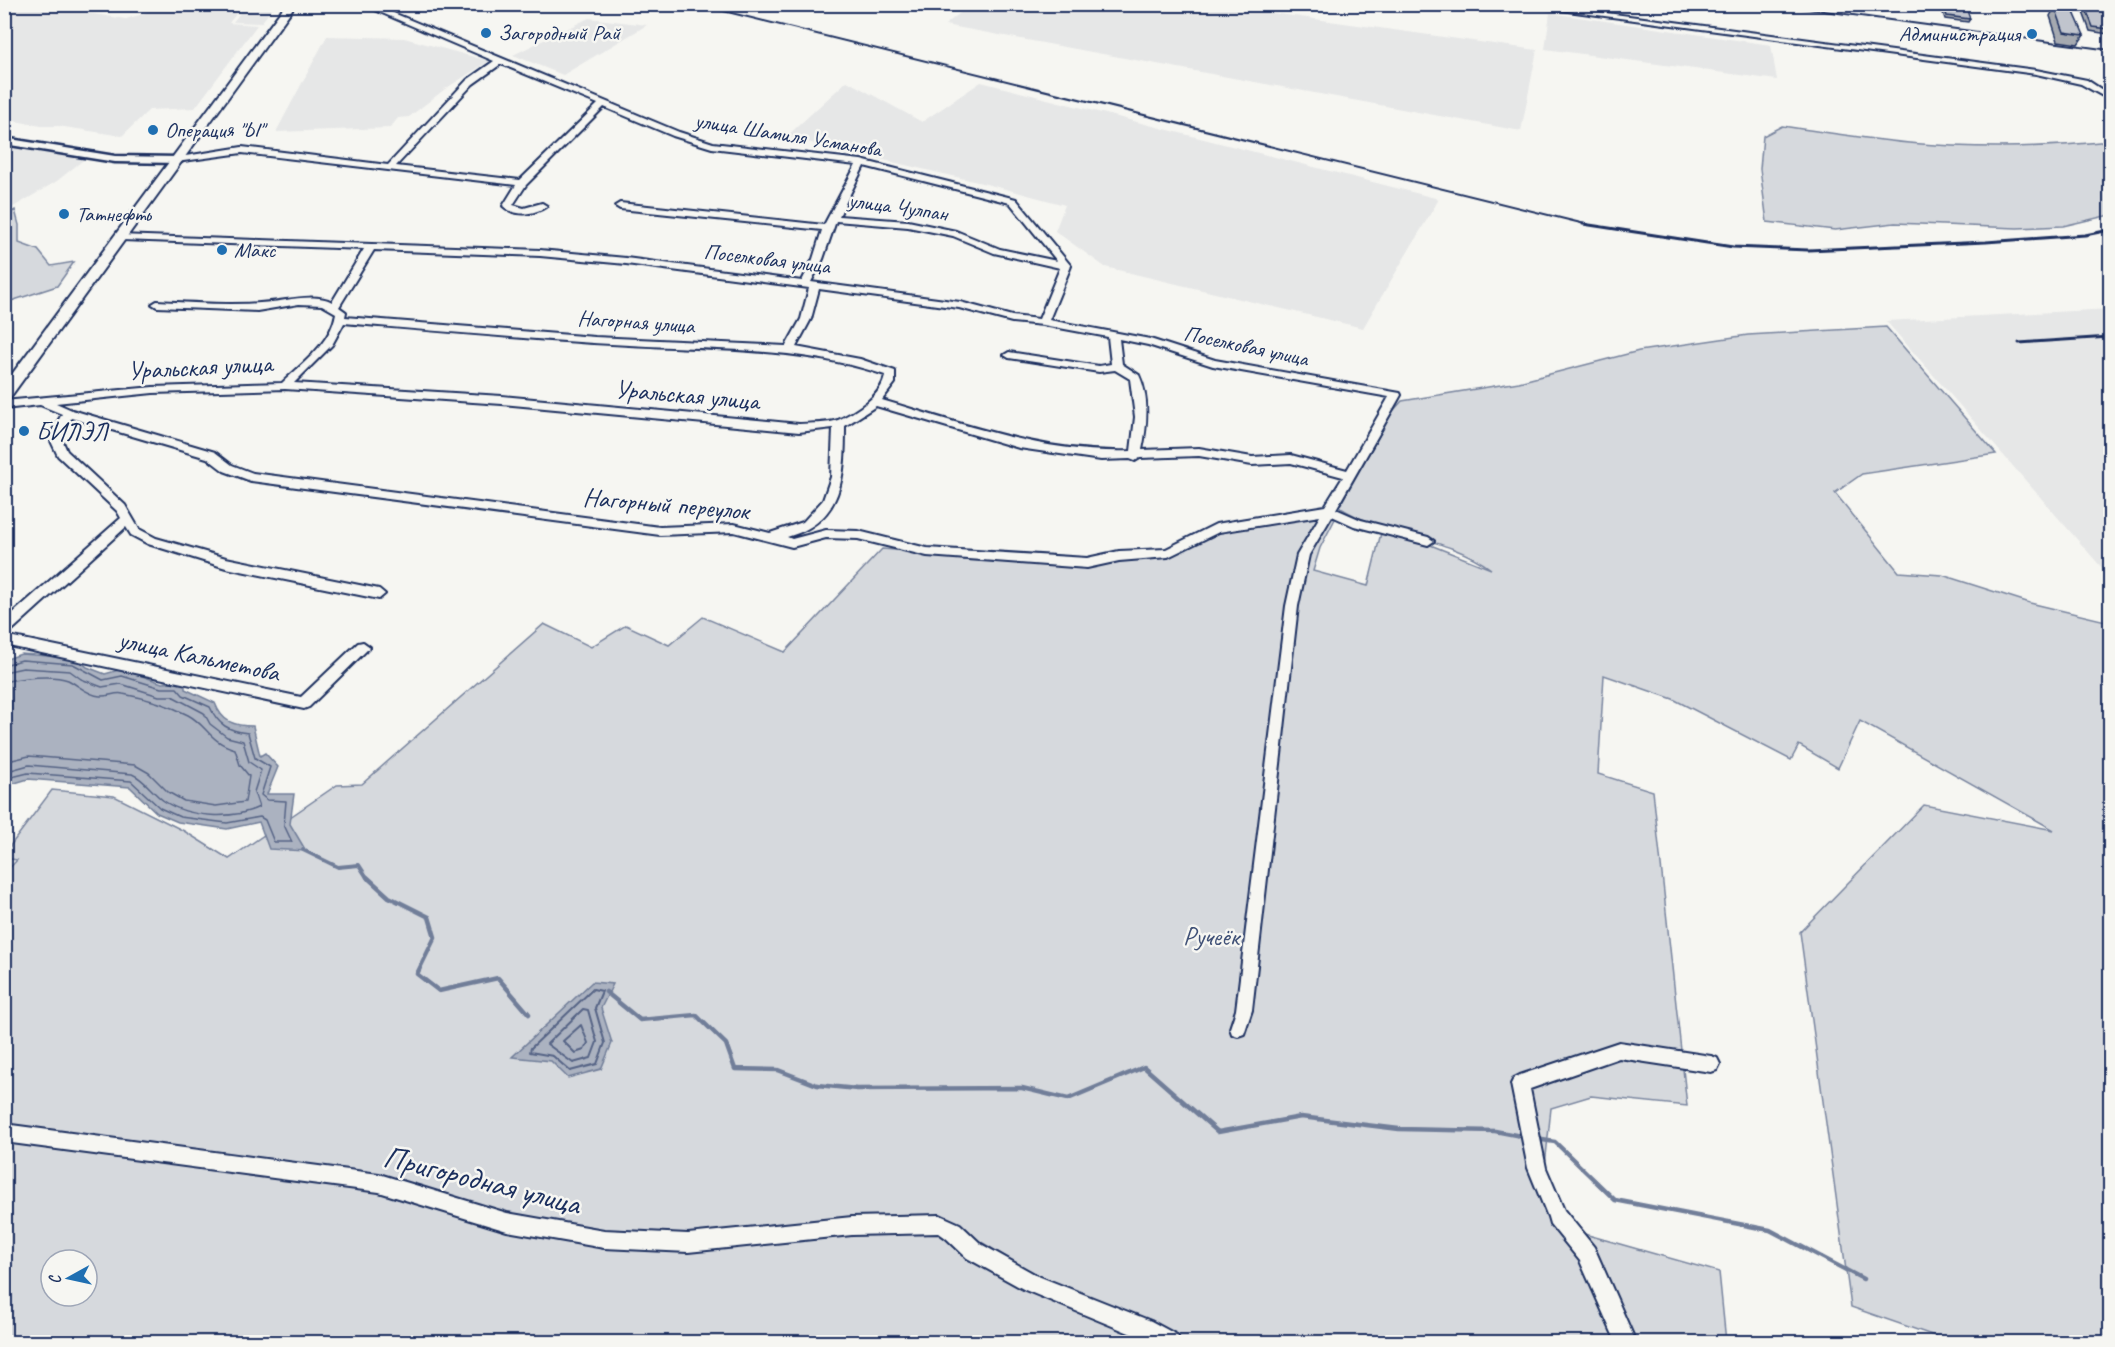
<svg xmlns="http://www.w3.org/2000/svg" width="2115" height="1347" font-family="Caveat,sans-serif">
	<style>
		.built { fill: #e6e7e7 }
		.green { fill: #d6d9dd; stroke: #78849e; stroke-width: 1.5; fill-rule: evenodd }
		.water { fill: #abb2c0; stroke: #717e99; stroke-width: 1.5 }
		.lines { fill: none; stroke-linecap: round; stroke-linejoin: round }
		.shore-far1 { stroke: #556385; stroke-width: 1.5 }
		.shore { stroke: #556385; stroke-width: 2 }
		.stream-far1 { stroke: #717e99; stroke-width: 4 }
		.stream { stroke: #717e99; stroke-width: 4.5 }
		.minor-casing { stroke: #1b2f5e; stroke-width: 4 }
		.tertiary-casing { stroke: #1b2f5e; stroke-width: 5 }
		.secondary-casing { stroke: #1b2f5e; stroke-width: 4 }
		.minor { fill: #f6f6f2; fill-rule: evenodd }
		.tertiary { fill: #f6f6f2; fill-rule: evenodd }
		.secondary { fill: #f6f6f2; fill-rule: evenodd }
		.rail-far1 { stroke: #1b2f5e; stroke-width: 2 }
		.rail { stroke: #1b2f5e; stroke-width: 3 }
		.wall { fill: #a5a9b0; stroke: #1b2f5e; stroke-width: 1.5 }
		.building { fill: #c0c4cd; stroke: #1b2f5e; stroke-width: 1.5 }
		.poi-dot { fill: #1f6fb2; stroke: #f6f6f2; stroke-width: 2 }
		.labels { text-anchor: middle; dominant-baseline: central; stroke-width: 5; stroke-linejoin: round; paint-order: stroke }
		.far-poi-label { font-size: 22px; fill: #1b2f5e; stroke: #f6f6f2; text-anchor: start }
		.far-street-label { font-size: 22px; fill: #1b2f5e; stroke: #f6f6f2 }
		.street-label { font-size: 26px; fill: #1b2f5e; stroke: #f6f6f2 }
		.poi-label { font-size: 26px; fill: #1b2f5e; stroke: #f6f6f2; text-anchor: start }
		.park-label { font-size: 26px; fill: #405177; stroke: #f6f6f2 }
		.near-street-label { font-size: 32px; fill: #1b2f5e; stroke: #f6f6f2 }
	</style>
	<rect width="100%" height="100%" fill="#f6f6f2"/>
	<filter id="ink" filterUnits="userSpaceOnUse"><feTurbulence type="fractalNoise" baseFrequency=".0167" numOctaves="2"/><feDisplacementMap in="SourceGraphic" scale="12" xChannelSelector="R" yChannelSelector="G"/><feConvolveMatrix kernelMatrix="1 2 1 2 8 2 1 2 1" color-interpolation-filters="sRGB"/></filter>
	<g filter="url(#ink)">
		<path class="built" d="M5,4L59,5L54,8L126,19L143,14L156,5H243L229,23L257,25L195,108L149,110L122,136L58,126H41L5,119Z
			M1208,4L1537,50L1521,131L945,25L970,5Z
			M246,5V4L275,5L261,23L233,22Z
			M1550,13L1771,45L1777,80L1545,49Z
			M589,18L647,25L563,75L513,55Z
			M327,36L404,38L489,61L445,89L409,117L398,118L390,128L276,132Z
			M847,81L922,122L981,82L1439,199L1363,328L1105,267L1055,231L1065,205L986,184L786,137Z
			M4,142L87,157L57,181L5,212Z
			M2110,309V577L1886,321Z"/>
		<path class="green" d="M1782,126C1824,132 1867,139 1909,143C1976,149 2044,148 2110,141V215L2063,226L2017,228L1895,223L1835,230L1767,222L1760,169L1763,136Z
			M15,210L19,225V243L38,250L51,266L74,262L57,286L5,303V217Z
			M1886,327L1996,454L1862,474L1835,493L1899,572L1942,575L2030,603L2110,622V1342H1952L1851,1307L1800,932L1924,805L2054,830L1860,721L1838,768L1799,745L1791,760L1673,699L1604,675L1598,774L1653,791L1687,1106L1591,1096L1551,1108L1545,1166L1563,1216L1581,1233L1719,1272L1726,1342H1188L1031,1272L940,1217L693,1237L601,1234L502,1213L5,1125L4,874L17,860L5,858L4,854L52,790L114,796L184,831L229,859L337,785L362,784L544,624L591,647L626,625L669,645L703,617L785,652L882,549L1088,565L1168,554L1219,529L1321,515L1335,519L1320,548L1313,571L1368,586L1381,533L1428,544L1491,569C1446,536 1385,536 1339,507L1393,411L1402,401L1519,382L1639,351L1748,335Z
			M5,1140L397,1194L598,1242L846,1230L937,1231L986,1268L1159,1342H5ZM51,1260H87V1296H51Z"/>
		<path class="water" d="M21,654L77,658L87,667L105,674L122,669L162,683L185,682V689L215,703C222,722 234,726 253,726L260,756L265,753L278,767L267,794H294L290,824L306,851L269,849L259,822L227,829L178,822L157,813L130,787L28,779L5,786L4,660Z
			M592,982L613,984L601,1008L612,1043L601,1069L568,1078L551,1061L512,1057Z"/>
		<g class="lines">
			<path class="shore-far1" d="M4,665L22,660L73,664L103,680L122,676L161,688H177L183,695L210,707C218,725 229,731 248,733L255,758L270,767L261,795L267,800L286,801L284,825L292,842H274L265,820L260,817L227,823L180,817L160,808L131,781L28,773L4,779
				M4,672L23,668L70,671L81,679L102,687L121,684L159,696H172L204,713L210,724L227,737L243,741L249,762L261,770L254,792L259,807C233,820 189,818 164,801C152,793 146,780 132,774L29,765L4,772
				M4,682C20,678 52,674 68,680C78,685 88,695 100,696C108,697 116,692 123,694C145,698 169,705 188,715C207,725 209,742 235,749L240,765L249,776L245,802L216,806L184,801L168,792L149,773L135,765L29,756L4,762"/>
			<path class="shore" d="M593,989L602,991L595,1008L605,1043L597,1064L570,1071L553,1056L530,1052L531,1048Z
				M583,1009L588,1010L597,1042L591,1058L573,1063L547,1044Z
				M581,1025L588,1043L584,1050L575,1053L563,1041Z"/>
			<path class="stream-far1" d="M303,850L338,867L359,865L368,879"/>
			<path class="stream" d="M367,877L389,897L429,917L435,937L417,974L439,991L498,978L529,1014
				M606,992L640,1020L696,1015L726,1044L735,1069L778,1070L817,1085L857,1089L1022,1088L1068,1099L1144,1067L1218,1132L1301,1117L1399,1129L1495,1131L1526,1137
				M1536,1139L1555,1142L1615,1200L1770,1230L1863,1279"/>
			<g class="minor-casing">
				<path id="minor" d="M361,4H372L679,132L713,143L861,160L1016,199L1071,266L1049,320L1150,339L1215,360L1400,393L1401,395L1336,509L1361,520L1428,537L1434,541L1428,545L1354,526L1332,516L1309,555L1298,606L1252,1010L1244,1034L1238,1036L1232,1034L1230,1028L1236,1010L1286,606L1297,555L1320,516L1219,532L1168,557L1119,561L1087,568L927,556L858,539L826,538L792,547L734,532L660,535L251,481L224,471L207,458L71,418L61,437L67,451L125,505L139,529L156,538L226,558L379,589L385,594L379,599L226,568L148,544L131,535L126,527L9,633L4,634V621L121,518L117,511L58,456L49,437L62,414L40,405L4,409V401L153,387L282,383C303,363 331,343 336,313L322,305L299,304L257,311L157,307L152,304L157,301C200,303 243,307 286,300C299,298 320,295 332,302L364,249L122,240L117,237L119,235L540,250L626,258L802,281L813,259L822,230L620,209L615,206L620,203L824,225L856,165L712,148L673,136L604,107L526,185L513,205L524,208L542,203L547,206C534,215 515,217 503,206L516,185L242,153L176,162V158L179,157L242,147L388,165L467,80L494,61ZM501,64L598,104L520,180L396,166L473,84ZM864,166L1010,203L1057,261L1000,249L956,231L908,221L839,216ZM836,221L908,227L953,236L994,253L1060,268L1039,319L1012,316L960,302L811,282L823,259ZM374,250L540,256L626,264L809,288L801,319L786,346L595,337L345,317L346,312L339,307ZM819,289L959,308L1012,322L1043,325L1108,337L1111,364L1099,366L1009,352L1004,355L1009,358L1099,372L1115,370L1130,379L1135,417L1131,451C1045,454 963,424 882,400L895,383V371L860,359L796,347L811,319ZM344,323C439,331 534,340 629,345C716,350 802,347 885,375C883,395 856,412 838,420C827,424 811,423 799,424L502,396L294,383L332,345ZM1119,339L1148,345L1213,366L1389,397L1347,470L1291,455L1252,457L1199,448L1142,450C1147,426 1150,398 1139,375L1122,364ZM285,389L502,404L799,432L833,428L831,477L823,500L803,522L770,533L734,524L660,527L253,473L232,465L215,452L72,410L56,403L153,393ZM876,406L1019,448L1101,460L1130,459L1135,461L1140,458L1199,456L1252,465L1291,463L1343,477L1325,506L1216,524L1166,549L1119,551L1087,558L927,548L858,531L826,530L792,539L787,537C843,521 845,477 845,426Z
					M1515,4H1539L2036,70L2087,80L2110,95V100L2081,84L2036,74Z
					M4,635L301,697L358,643L363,642L370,647L309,707L304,709L4,645Z
					M1619,1042L1711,1056L1717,1058L1720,1064L1717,1070L1711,1072L1619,1058L1530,1089L1546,1168L1564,1210L1594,1247L1636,1342H1616L1580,1261L1550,1224L1548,1217L1528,1168L1511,1084L1514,1078L1520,1075Z
					M4,1124L379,1174L507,1213L604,1230L688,1234L852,1217L940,1215L960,1224L981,1244L1038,1276L1151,1321L1177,1335L1180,1342H1151L1025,1290L967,1258L946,1238L939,1233L852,1235L688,1252L604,1248L507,1231L379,1192L4,1142Z"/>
			</g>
			<g class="tertiary-casing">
				<path id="tertiary" d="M4,138L115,156L179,157L184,160L179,163L115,162L4,144Z"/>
			</g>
			<g class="secondary-casing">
				<path id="secondary" d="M286,4H296L9,399L4,401V385Z"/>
			</g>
			<use href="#minor" class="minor"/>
			<use href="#tertiary" class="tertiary"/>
			<use href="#secondary" class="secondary"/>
			<path class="rail-far1" d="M695,4L1589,225
				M1772,4L2110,50"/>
			<path class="rail" d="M1583,224L1733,247L1808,250L1986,242L2085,235L2110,230
				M2019,343L2110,337"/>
		</g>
		<path class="wall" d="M1940,4H1965L1970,19L1968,22L1945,19Z
			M2080,4H2110V7L2101,5L2110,28V30L2108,34L2090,31Z
			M2055,7L2084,35L2078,44L2058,41L2050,16Z"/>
		<path class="building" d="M1943,4H1965L1970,19L1947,16Z
			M2084,4H2100L2110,29L2093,27Z
			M2055,7L2073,10L2084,35L2064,32Z"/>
	</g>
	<g class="poi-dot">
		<circle cx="486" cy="33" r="6"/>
		<circle cx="2032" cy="34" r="6"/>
		<circle cx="153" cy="130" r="6"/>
		<circle cx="64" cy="214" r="6"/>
		<circle cx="222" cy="250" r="6"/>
		<circle cx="24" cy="431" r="6"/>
	</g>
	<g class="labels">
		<g class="far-poi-label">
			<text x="498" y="33">Загородный Рай</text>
			<text x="2020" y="34" text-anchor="end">Администрация</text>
			<text x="165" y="130">Операция "Ы"</text>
			<text x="76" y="214">Татнефть</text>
			<text x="234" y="250">Макс</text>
		</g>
		<g class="far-street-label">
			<text transform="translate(788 135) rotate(9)">улица Шамиля Усманова</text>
			<text transform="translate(898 207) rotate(8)">улица Чулпан</text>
			<text transform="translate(767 259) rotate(7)">Поселковая улица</text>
			<text transform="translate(636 322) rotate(4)">Нагорная улица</text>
			<text transform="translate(1246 346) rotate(12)">Поселковая улица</text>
		</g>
		<g class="street-label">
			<text transform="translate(200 367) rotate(-3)">Уральская улица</text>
			<text transform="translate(687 395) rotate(5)">Уральская улица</text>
			<text transform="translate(666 504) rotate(5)">Нагорный переулок</text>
			<text transform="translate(199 656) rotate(12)">улица Кальметова</text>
		</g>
		<g class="poi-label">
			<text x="36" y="431">БИЛЭЛ</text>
		</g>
		<g class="park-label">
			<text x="1211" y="936">Ручеёк</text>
		</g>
		<g class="near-street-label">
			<text transform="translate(482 1180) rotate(14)">Пригородная улица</text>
		</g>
	</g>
	<rect width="2115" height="1347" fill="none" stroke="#f6f6f2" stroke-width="24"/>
	<rect x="12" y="12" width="2091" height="1323" fill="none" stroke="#1b2f5e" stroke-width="2" filter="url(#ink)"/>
	<g transform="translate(69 1278) rotate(262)"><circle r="28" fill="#f6f6f2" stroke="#9ea6b7" stroke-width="1.5"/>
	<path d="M0-4.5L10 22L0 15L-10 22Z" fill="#1f6fb2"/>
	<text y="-9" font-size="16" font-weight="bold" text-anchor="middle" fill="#1b2f5e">С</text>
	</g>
</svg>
